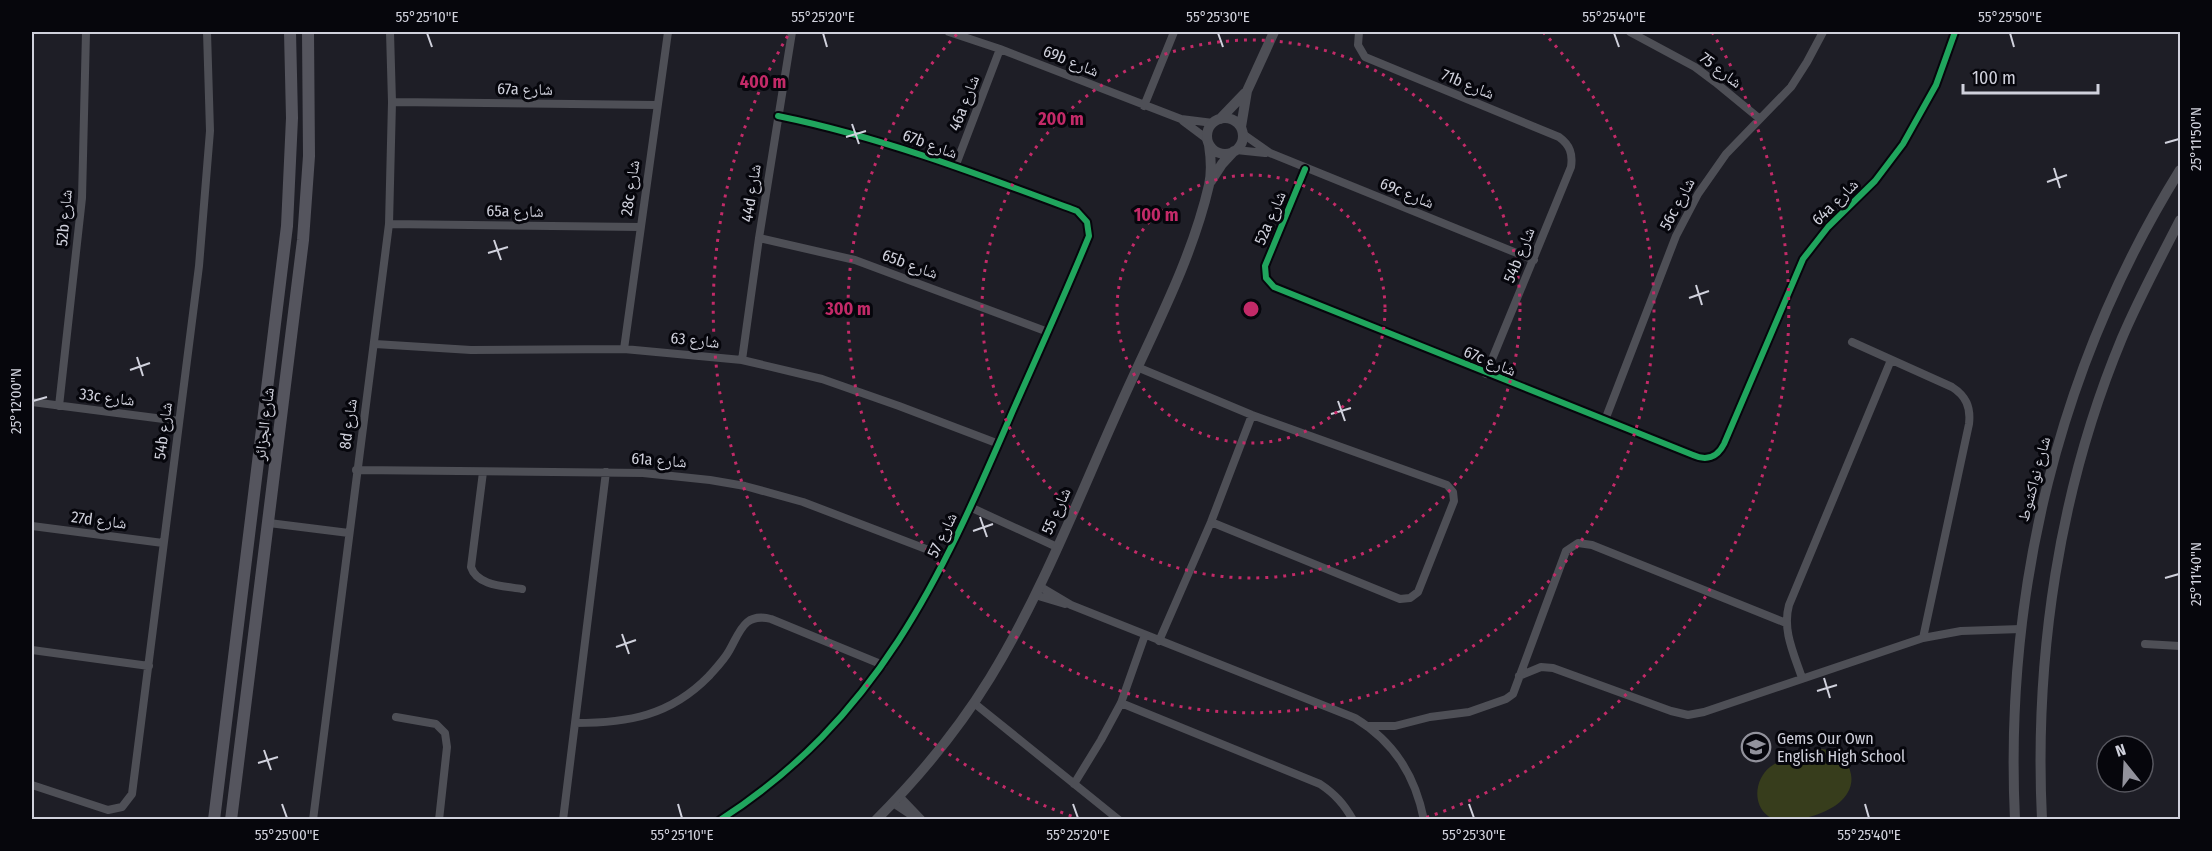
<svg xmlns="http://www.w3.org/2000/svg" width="2212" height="851" font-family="'Fira Sans Condensed','Noto Naskh Arabic',sans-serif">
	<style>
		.green { fill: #373d1c }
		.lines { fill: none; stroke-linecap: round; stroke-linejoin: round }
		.minor { stroke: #4e4f56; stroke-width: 8 }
		.tertiary { stroke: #4e4f56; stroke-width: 10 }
		.secondary { stroke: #55555e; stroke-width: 12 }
		.cycleway-casing { stroke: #06060c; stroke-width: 10 }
		.cycleway { stroke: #20a55d; stroke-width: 6 }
		.ticks { fill: none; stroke: #d0d1dc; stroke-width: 2 }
		.ring { fill: none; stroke: #c32a68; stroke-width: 3; stroke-dasharray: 3 6 }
		.labels { text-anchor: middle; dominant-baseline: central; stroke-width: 6; stroke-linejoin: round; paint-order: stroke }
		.street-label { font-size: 16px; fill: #d0d1dc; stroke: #06060c }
		.poi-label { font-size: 16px; fill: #d0d1dc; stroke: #06060c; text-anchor: start }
		.centre { fill: #c32a68; stroke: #06060c; stroke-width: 3 }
		.ring-label { font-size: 18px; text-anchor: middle; font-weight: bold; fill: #c32a68; stroke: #06060c; stroke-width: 6; stroke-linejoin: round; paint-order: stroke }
		.neatline { fill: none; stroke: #d0d1dc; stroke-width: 2 }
		.ticks-label { font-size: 15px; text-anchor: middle; fill: #d0d1dc }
	</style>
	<rect width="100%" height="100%" fill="#1e1e26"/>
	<path class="green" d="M1822,749C1848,753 1862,780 1842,800C1832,811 1805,820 1791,820C1783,820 1775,821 1768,816C1752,804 1755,779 1770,767C1783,757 1806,751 1822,749Z"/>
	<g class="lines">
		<path class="minor" d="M949,32L1000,49L1181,119L1213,123
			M1359,32L1358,45L1365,57L1559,137C1570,145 1573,154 1571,167L1486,374
			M1630,32L1695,67L1715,82L1760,119
			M392,102L657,105
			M1144,106L1174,32
			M1183,121L1207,139
			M1243,134L1270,153L1534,260
			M1236,150L1265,153
			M955,167L1000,49
			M1305,169L1265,266L1266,278L1274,287L1693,455C1706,461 1717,458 1724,444L1803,259L1828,227L1875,181L1903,144L1936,85L1955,32
			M389,224L640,227
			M759,238L855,260L1048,332
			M1852,342L1952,387C1966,396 1971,407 1969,424L1923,638
			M375,344L471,350L624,349L742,360L822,379L899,406L999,444
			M624,349L668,32
			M742,360L759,238L792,32
			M1137,367L1252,415L1447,485L1453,492L1454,501L1418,592L1410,598L1400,599L1211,522
			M32,402L179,421
			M59,406L82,198L86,32
			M1605,420L1676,236L1698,194L1726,154L1791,87L1807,62L1823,32
			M356,470L643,473L710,480L745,486L803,502L947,557
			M483,472L471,567C477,586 505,586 522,589
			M970,507L1057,547
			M269,523L349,533
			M32,526L163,543
			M1039,586L1071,605L1355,718C1394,742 1415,775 1424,820
			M1035,595L1065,604
			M1159,641L1211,522L1252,415
			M2145,644L2180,646
			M32,650L149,666
			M1519,676L1541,667L1553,668L1671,711L1688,715L1704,712L1923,638L1961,631L2021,629
			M1802,678C1794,654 1782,630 1789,605L1891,360
			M974,703L1119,820
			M1121,703L1320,784C1335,794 1344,804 1353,820
			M396,717L436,724L445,733L447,747L439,820
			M575,723C628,723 670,716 709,676C716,668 724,660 729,651C740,632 744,612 771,619L883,665
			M1368,726H1395L1430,717L1469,712L1506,699L1513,694L1566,551L1578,543L1592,545L1786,623
			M1074,784L1101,740L1121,703L1145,635
			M32,785L108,810L122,807L132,794L199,266L210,131L207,32
			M899,796L922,820
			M893,803L917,819
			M313,820L389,224L392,102L390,32
			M563,820L606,472
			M720,820C877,719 940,580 1011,415C1037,356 1064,297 1089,236L1087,222L1077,211C978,174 881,137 778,116"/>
		<path class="tertiary" d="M1207 136a18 18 0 1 1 36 0a18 18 0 1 1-36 0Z
			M1220,119L1245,93
			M1241,127L1247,91L1274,32
			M1211,181L1222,164L1234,151
			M876,820C919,777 958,730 990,678C1042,593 1078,499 1119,408C1151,335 1191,263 1209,185C1212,172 1211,158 1209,145
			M2015,820C2004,591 2059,365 2180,170
			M2042,820C2034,657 2059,489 2122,338C2139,298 2160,259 2180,220"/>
		<path class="secondary" d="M214,820L287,226L292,118L290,32
			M231,820L303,240L309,156L308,32"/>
		<g class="cycleway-casing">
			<path id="cycleway" d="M1305,169L1265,266L1266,278L1274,287L1693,455C1706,461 1717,458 1724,444L1803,259L1828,227L1875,181L1903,144L1936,85L1955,32
				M720,820C877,719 940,580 1011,415C1037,356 1064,297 1089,236L1087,222L1077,211C978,174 881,137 778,116"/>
		</g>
		<use href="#cycleway" class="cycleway"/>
	</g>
	<path class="ticks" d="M427,33L432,47M823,33L827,47M1218,33L1223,47M1614,33L1619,47M2010,33L2014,47M852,124L859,144M846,137L866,131M2165,143L2179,139M2054,168L2060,188M2047,182L2067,175M494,240L501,260M488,253L508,247M1696,285L1702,305M1689,298L1709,291M137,357L143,376M130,370L150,363M33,401L47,397M1338,401L1345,421M1331,414L1351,408M980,517L987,537M973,531L993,524M2165,578L2179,574M622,634L629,654M616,647L636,640M1824,678L1830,698M1817,691L1837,685M264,750L271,770M258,763L278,757M282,804L287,818M678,804L682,818M1073,804L1078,818M1469,804L1474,818M1865,804L1869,818"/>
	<g class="ring">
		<circle cx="1251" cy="309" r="134"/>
		<circle cx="1251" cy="309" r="269"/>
		<path d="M1543 32A403 403 0 1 1 959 32"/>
		<path d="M1080 819A538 538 0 0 1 790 32M1712 32A538 538 0 0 1 1422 819"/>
	</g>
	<defs>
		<g id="school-ring" transform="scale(1.5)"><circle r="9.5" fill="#06060c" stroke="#92929c" stroke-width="1.5"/><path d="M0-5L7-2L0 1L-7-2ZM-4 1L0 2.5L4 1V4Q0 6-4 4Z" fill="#92929c"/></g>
	</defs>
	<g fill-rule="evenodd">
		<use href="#school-ring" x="1756" y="747"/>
	</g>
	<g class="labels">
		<g class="street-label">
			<text transform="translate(1071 61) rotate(22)">69b شارع</text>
			<text transform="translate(1721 70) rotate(37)">شارع 75</text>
			<text transform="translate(1468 84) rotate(22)">71b شارع</text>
			<text transform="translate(525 89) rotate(1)">67a شارع</text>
			<text transform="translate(964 103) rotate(-69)">46a شارع</text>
			<text transform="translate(930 144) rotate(20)">67b شارع</text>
			<text transform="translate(630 188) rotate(-82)">28c شارع</text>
			<text transform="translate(751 193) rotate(-81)">44d شارع</text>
			<text transform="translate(1407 193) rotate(22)">69c شارع</text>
			<text transform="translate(1835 202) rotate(-45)">64a شارع</text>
			<text transform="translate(1677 204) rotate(-62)">56c شارع</text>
			<text transform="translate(515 211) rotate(1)">65a شارع</text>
			<text transform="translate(64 218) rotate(-85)">52b شارع</text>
			<text transform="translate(1270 218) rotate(-67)">52a شارع</text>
			<text transform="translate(1519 255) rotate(-68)">54b شارع</text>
			<text transform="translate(910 264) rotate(20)">65b شارع</text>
			<text transform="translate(695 340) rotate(6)">شارع 63</text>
			<text transform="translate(1490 361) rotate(22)">67c شارع</text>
			<text transform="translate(107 397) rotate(7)">33c شارع</text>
			<text transform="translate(264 424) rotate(-83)">شارع الجزائر</text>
			<text transform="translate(348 424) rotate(-82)">8d شارع</text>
			<text transform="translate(163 431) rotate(-83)">54b شارع</text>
			<text transform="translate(659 460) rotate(4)">61a شارع</text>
			<text transform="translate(2034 479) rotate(-75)">شارع نواكشوط</text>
			<text transform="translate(1056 511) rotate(-66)">شارع 55</text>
			<text transform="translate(99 520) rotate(7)">27d شارع</text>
			<text transform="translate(942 535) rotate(-64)">شارع 57</text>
		</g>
		<g class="poi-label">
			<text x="1777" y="738">Gems Our Own<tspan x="1777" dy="18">English High School</tspan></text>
		</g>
	</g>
	<circle cx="1251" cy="309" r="9" class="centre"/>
	<g class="ring-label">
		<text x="763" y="88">400 m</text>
		<text x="1061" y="125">200 m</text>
		<text x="1156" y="221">100 m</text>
		<text x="848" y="315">300 m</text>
	</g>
	<rect width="2212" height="851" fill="none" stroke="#06060c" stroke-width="66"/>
	<g transform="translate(2125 764) rotate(342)"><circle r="28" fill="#06060c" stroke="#57575f" stroke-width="1.5"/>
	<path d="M0-4.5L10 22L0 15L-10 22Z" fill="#92929c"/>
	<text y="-9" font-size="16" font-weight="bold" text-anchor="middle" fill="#d0d1dc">N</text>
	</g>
	<path d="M1963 84v9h135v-9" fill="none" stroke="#d0d1dc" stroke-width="3"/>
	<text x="1972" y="84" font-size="18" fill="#d0d1dc" stroke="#06060c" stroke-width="4.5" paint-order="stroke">100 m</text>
	<rect x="33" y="33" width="2146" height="785" class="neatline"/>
	<g class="ticks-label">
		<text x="427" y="22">55°25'10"E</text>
		<text x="823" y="22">55°25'20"E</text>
		<text x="1218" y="22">55°25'30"E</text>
		<text x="1614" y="22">55°25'40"E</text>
		<text x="2010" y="22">55°25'50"E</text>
		<text transform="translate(2196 139) rotate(-90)" y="5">25°11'50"N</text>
		<text transform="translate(16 401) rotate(-90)" y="5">25°12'00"N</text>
		<text transform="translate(2196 574) rotate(-90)" y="5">25°11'40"N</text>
		<text x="287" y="840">55°25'00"E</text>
		<text x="682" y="840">55°25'10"E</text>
		<text x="1078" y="840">55°25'20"E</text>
		<text x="1474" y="840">55°25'30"E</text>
		<text x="1869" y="840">55°25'40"E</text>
	</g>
</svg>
